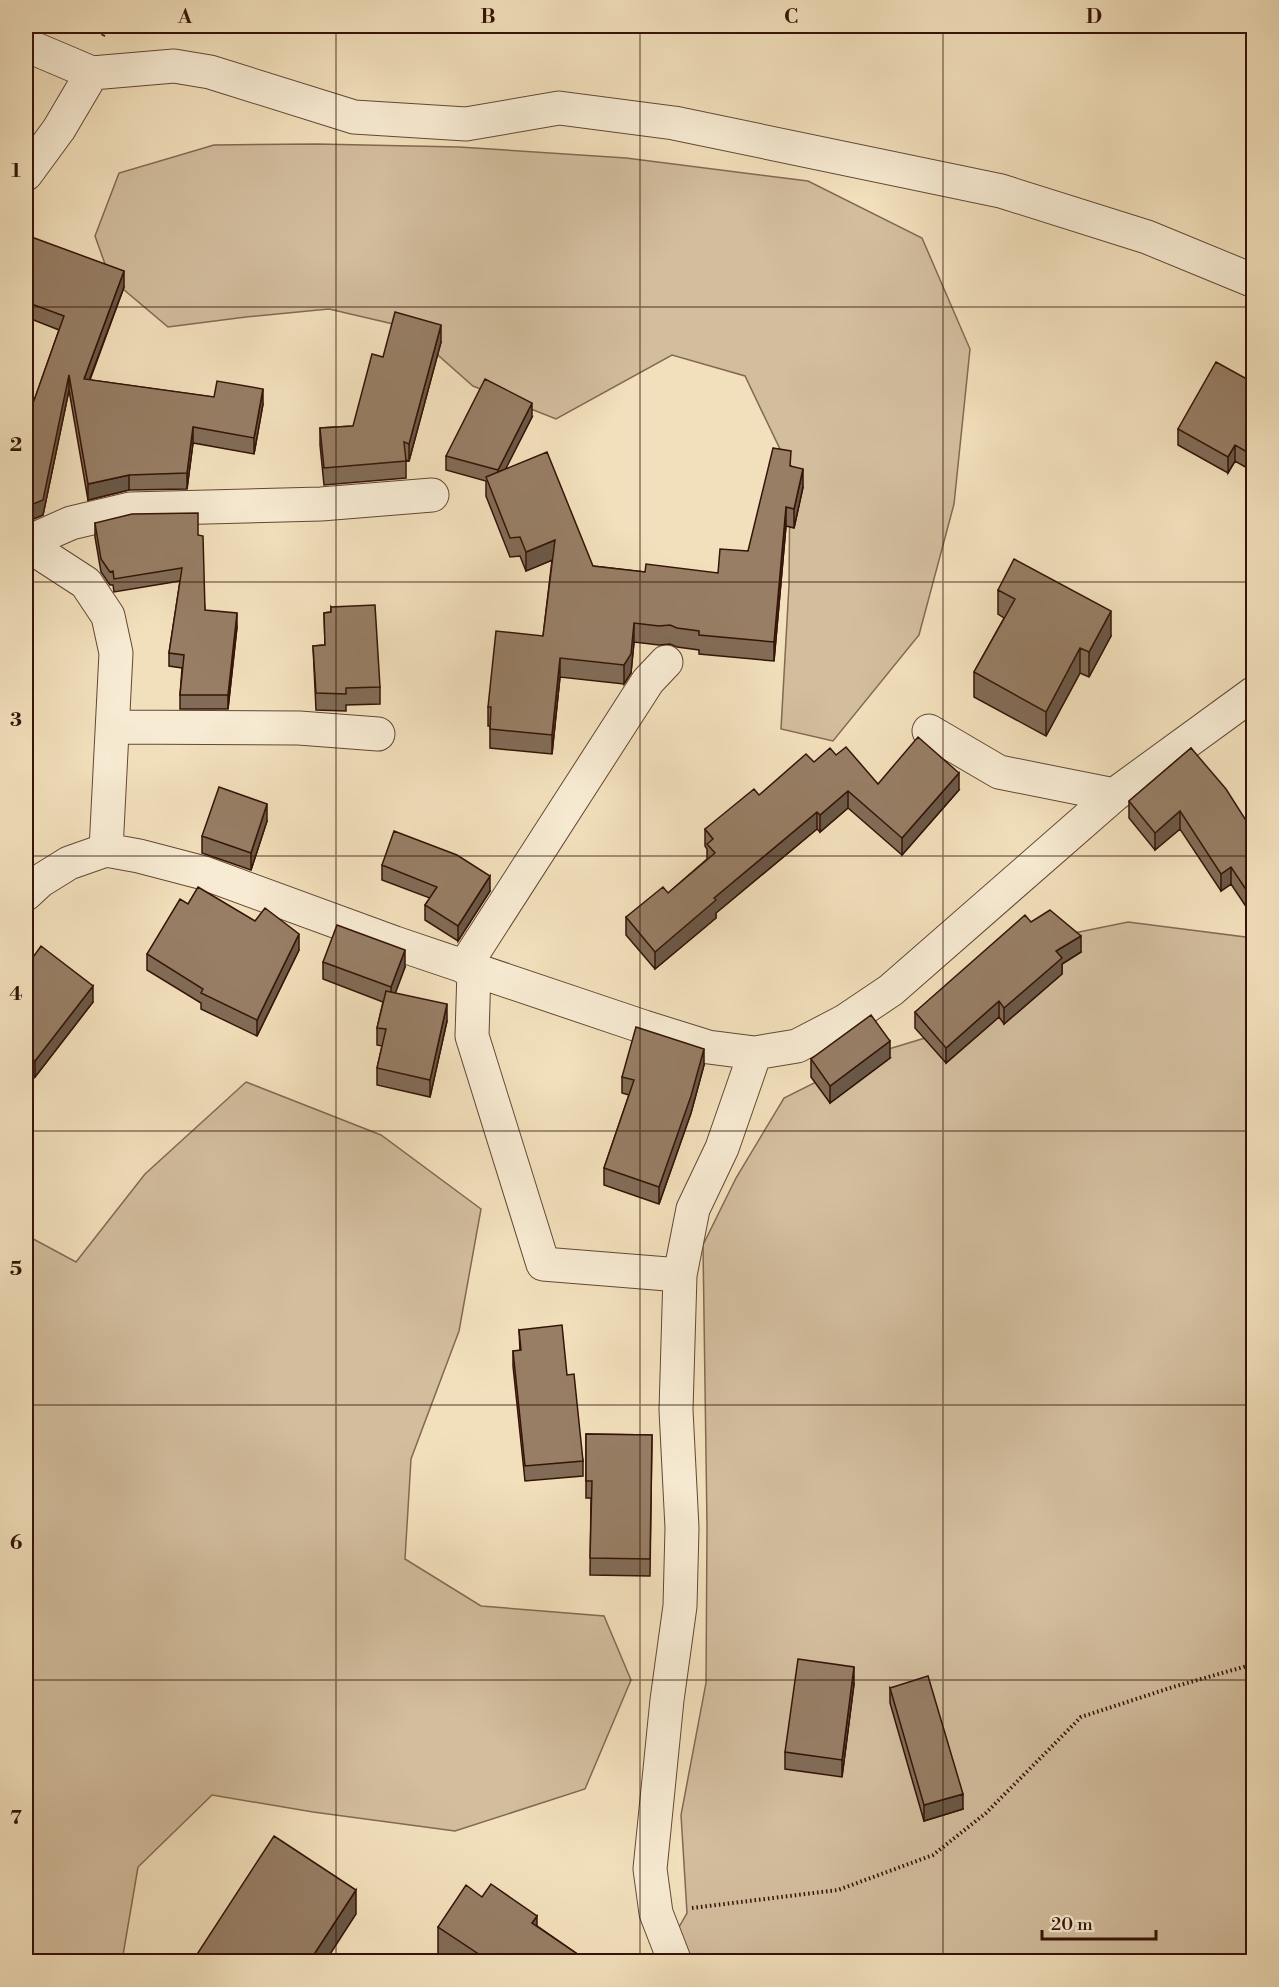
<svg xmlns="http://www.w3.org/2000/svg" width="1279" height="1987" font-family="'Libre Bodoni',serif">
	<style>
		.green { fill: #d2bd9d; stroke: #846852; stroke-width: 1.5 }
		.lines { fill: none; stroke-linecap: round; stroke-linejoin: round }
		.minor-casing { stroke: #644734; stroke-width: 35 }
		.path { stroke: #351407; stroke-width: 4; stroke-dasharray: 1.5 3; stroke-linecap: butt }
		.minor { stroke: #f7ebd3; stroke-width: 33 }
		.wall { fill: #826c57; stroke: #351407; stroke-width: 1.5 }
		.shaded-wall { fill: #6a5847; stroke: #351407; stroke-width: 1.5 }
		.building { fill: #977e65; stroke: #351407; stroke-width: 1.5 }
		.grid { fill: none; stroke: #351407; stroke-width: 1.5; stroke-opacity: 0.55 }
		.neatline { fill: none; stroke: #351407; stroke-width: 2 }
		.grid-label { font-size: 20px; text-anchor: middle; font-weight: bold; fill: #351407 }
	</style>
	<rect width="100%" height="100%" fill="#f2e0bc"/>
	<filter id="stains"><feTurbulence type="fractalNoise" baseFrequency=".00333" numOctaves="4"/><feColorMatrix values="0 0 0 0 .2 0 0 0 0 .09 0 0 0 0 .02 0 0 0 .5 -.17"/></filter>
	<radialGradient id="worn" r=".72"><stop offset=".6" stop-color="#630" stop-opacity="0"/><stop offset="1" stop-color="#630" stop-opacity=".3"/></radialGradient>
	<path class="green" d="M317,144L459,147L626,158L808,181L922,238L970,349L954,504L919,635L833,741L781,729L789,585L790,470L745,376L672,355L556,419L473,386L406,327L329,309L246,317L168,327L110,278L95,236L119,173L214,145Z
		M1128,922L1253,938V1961L659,1962L687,1913L681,1815L706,1683L707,1526L703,1245L736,1178L784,1098L872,1054L968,1025L1040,940Z
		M246,1082L381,1135L481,1209L459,1331L411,1459L405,1559L481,1606L604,1616L631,1680L585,1789L455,1831L313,1812L212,1795L138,1867L122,1961H26V1235L76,1262L145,1174Z"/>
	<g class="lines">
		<g class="minor-casing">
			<path id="minor" d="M26,45L92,73L174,66L210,72L354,117L466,124L559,108L674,123L1001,191L1147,237L1254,281
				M26,174L59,129L92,73
				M26,543L71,523L130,509L321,504L432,495
				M26,544L86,583L108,616L116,653L106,850
				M113,727L299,728L378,734
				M929,731L999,772L1114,795
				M26,894L40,881L69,863L106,850L139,856L204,873L395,943L644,1027L708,1047L755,1053
				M464,967L648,681L666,662
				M474,970L472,1036L543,1264L680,1275
				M675,1962L656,1913L650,1869L667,1700L680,1606L682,1528L676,1410L680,1275L693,1209L722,1148L755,1053L797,1046L845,1021L891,990L1114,795L1254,693"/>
		</g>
		<path class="path" d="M103,36L107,26
			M692,1908L838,1890L933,1855L986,1813L1081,1717L1173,1687L1254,1664"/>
		<use href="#minor" class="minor"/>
	</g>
	<path class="wall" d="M26,235L124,287L90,380L263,404L254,454L193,443L187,489L129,490L88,500L69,390L43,515L31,520L26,519V424L59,330L26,317Z
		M441,342L409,461L406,460V478L324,485L320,445V428L353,426L383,357Z
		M1254,383V472L1235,461L1228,473L1178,445V429Z
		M532,417L505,469L593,566L645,572L718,573L748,551L791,466L803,487L794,528L786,526L774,661L699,654V650L677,647L670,644L659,645L634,642L631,673L624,684L560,677L552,754L490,748V726H488V707L543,636L552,560L526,571L520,556L510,557L486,496V481L446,470V456Z
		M95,523L198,535L205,610L237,627L228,709H180V695L182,668L169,666V653L180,581L114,592L113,585H110L101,572L95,537Z
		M998,590L1111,636L1089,677L1080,673L1046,736L974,697V672L1004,618L998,614Z
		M331,607L380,687V704L346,705V711L316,710L313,646L325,645L324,613L331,612Z
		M1191,748L1254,833V916L1253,917L1231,884L1221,891L1180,829L1155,850L1129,818V801Z
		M836,755L878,784L959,790L902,855L848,808L820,832L817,829L716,913V918L655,969L626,935V917L668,893L707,859V849L705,846V829L814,762Z
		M267,821L251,870L202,853V836Z
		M382,865L490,891L458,941L425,920V905L430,898L382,880Z
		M188,904L299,950L257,1036L201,1009V1003L147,970V954Z
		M1031,922L1081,952L1062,964V974L1004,1024L999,1017L946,1063L915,1028V1012Z
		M323,962L405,967L395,993L447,1021L430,1097L377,1085V1068L382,1046L377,1045V1028L383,1002L323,979Z
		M26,967L93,1002L35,1077L26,1072Z
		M890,1058L830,1103L811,1077V1059Z
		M704,1065L691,1113L659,1204L604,1185V1168L629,1095L622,1093V1077Z
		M519,1330L567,1375L583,1461V1476L525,1481L513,1366V1351H520Z
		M586,1434L652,1435L650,1576L590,1575L591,1498H586Z
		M854,1684L842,1777L785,1769V1752Z
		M890,1688L963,1809L924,1821L890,1703Z
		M482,1897L537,1926L589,1962H443L438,1958V1927Z"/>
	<path class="shaded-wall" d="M124,271V287L84,394V379Z
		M441,325V342L409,461V444Z
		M69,375V390L43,515L31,520V505Z
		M263,389V404L254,454V438Z
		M532,403V417L498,484V470Z
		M193,427V443L187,489V473Z
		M1235,445V461L1228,473V457Z
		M803,469V487L794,528V509Z
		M129,475V490L88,500V484Z
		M786,507V526L774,661V642Z
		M555,540V559L526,571V552Z
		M1111,611V636L1089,677V652Z
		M237,613V627L228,709V695Z
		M634,623V642L631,673L624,684V665Z
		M1080,648V673L1046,736V712Z
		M560,658V677L552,754V735Z
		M959,773V790L902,855V838Z
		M848,791V808L820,832V815Z
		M267,804V821L251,870V853Z
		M1180,811V829L1155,850V833Z
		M817,812V829L716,913V918L655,969V952L714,898Z
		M1231,867V884L1221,891V874Z
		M490,876V891L458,941V926Z
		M1254,899V916L1253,917V900Z
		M299,934V950L257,1036V1020Z
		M1081,936V952L1062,964V974L1004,1024V1008L1056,951Z
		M405,950V967L391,1005V987Z
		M93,986V1002L35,1077V1061Z
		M999,1001V1017L946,1063V1048Z
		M447,1004V1021L430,1097V1080Z
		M890,1041V1058L830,1103V1086Z
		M704,1049V1065L691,1113L659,1204V1187Z
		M854,1667V1684L842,1777V1760Z
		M963,1794V1809L924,1821V1805Z
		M356,1890V1914L325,1962H309Z
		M537,1916V1947L532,1923Z"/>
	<path class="building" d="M26,235L124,271L84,379L214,397L217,381L263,389L254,438L193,427L187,473L129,475L88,484L69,375L43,500L31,505L26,504V423L64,316L26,302Z
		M395,312L441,325L409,444L404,442L406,461L324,468L320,428L353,426L372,354L383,357Z
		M1216,362L1254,383V456L1235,445L1228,457L1178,429Z
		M485,379L532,403L498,470L446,456Z
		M773,448L791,451L790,466L803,469L794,509L786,507L774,642L699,635V631L677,628L670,625L659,626L634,623L631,654L624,665L560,658L552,735L490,729L491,707H488L496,631L543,636L555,540L526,552L520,537L510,538L486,477L547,452L593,566L645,572L646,564L718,573L720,549L748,551Z
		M198,513V535L203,536L205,610L237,613L228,695H180L184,655L169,653L182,568L114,579L113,571L110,572L101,559L95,523L132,514Z
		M1014,559L1111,611L1089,652L1080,648L1046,712L974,672L1015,599L998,590Z
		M375,605L380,687L346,688V694L316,693L313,646L325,645L324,613L331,612V607Z
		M918,737L959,773L902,838L848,791L820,815L817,812L714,898L716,900L655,952L626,917L663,887L668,893L715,853L707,844L713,839L705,829L754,789L759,795L806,754L814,762L830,748L836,755L846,747L878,784Z
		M1191,748L1226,789L1254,833V899L1253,900L1231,867L1221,874L1180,811L1155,833L1129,801Z
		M219,787L267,804L251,853L202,836Z
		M394,831L457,855L490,876L458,926L425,905L437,887L382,865Z
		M198,887L255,921L265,908L299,934L257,1020L201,993L203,989L147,954L180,899L188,904Z
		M1050,910L1081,936L1056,951L1062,958L1004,1008L999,1001L946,1048L915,1012L1025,915L1031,922Z
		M337,925L405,950L391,987L323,962Z
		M41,946L93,986L35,1061L26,1056V967Z
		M386,991L447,1004L430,1080L377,1068L386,1029L377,1028Z
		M871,1015L890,1041L830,1086L811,1059Z
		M636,1027L704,1049L691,1096L659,1187L604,1168L634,1080L622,1077Z
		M562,1325L567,1375L574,1374L583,1461L525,1466L513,1351L521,1350L519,1330Z
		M586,1434L652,1435L650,1559L590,1558L592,1481H586Z
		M798,1659L854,1667L842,1760L785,1752Z
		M928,1676L963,1794L924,1805L890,1688Z
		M274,1836L356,1890L309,1962H192Z
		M491,1884L537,1916L532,1923L589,1962H480L483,1957L438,1927L466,1885L482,1897Z"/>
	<path class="grid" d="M336,26V1962M640,26V1962M943,26V1962M26,307H1254M26,582H1254M26,856H1254M26,1131H1254M26,1405H1254M26,1680H1254"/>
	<rect width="1279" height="1987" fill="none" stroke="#f2e0bc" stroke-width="66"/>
	<path d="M1042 1930v9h114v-9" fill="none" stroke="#351407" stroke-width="3"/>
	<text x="1051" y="1930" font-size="18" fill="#351407" stroke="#f7ebd3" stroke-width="4.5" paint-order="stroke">20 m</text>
	<rect x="33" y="33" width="1213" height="1921" class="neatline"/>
	<g class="grid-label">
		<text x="185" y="23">A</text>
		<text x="488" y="23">B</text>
		<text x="791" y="23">C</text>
		<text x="1094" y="23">D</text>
		<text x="16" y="177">1</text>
		<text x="16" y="451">2</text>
		<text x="16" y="726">3</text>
		<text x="16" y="1000">4</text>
		<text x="16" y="1275">5</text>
		<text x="16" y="1549">6</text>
		<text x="16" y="1824">7</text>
	</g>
	<rect width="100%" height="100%" filter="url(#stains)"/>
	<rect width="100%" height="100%" fill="url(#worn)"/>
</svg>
